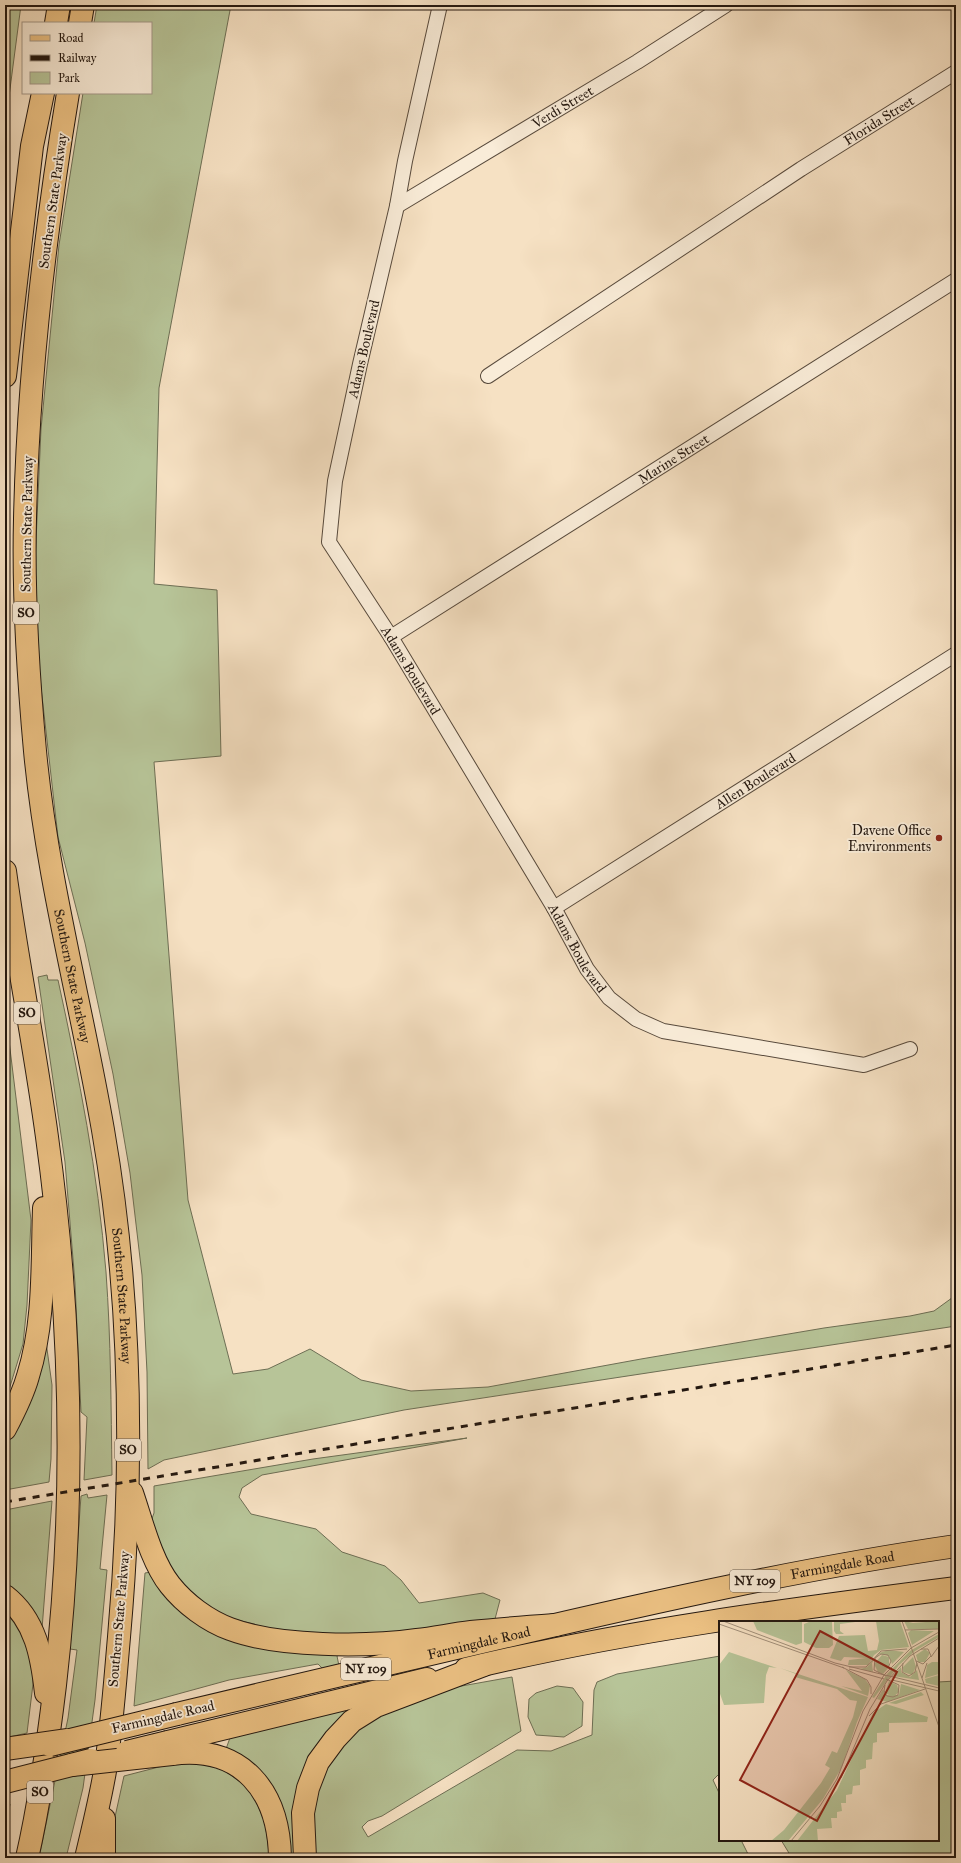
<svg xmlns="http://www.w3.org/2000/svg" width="961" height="1863" font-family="'IM FELL Great Primer',serif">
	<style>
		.green { fill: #b7c498; stroke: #6d6e54 }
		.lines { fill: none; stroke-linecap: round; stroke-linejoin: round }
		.minor-casing { stroke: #584a3c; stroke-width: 16 }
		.primary-casing { stroke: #23170f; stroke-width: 24 }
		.motorway-casing { stroke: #23170f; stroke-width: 24 }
		.minor { stroke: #f9ecd8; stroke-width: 14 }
		.primary { stroke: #ebc082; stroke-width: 22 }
		.motorway { stroke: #ebc082; stroke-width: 22 }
		.rail { stroke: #23170f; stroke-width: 3; stroke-dasharray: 7 7; stroke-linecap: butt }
		.primary-bridge-casing { stroke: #23170f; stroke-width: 24; stroke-linecap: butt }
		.motorway-bridge-casing { stroke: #23170f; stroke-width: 24; stroke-linecap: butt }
		.primary-bridge { stroke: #ebc082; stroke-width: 22 }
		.motorway-bridge { stroke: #ebc082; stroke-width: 22 }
		.poi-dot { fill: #8f2418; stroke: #f9ecd8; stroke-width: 1.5 }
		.labels { text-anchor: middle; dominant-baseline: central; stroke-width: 3.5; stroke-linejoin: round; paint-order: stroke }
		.shield { fill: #f9ecd8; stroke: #63574b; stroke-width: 1 }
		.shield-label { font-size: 13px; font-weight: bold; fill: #23170f }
		.street-label { font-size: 14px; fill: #23170f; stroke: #f9ecd8 }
		.poi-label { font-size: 14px; fill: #23170f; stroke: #f9ecd8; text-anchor: end }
		.inset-road { fill: none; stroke: #a2907b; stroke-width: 1 }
		.view { fill: #8f2418; fill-opacity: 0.15; stroke: #8f2418; stroke-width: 2 }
		.inset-edge { fill: none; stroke: #23170f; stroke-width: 2 }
	</style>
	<rect width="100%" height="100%" fill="#f6e1c3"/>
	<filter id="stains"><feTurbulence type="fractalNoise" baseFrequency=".005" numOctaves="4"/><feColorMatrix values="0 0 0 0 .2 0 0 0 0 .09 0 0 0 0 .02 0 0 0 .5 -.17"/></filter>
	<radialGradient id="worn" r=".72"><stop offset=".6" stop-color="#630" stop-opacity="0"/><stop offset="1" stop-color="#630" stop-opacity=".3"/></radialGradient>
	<path class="green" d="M5,5H21L5,127Z
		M97,5H231L159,388L154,584L217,590L221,756L154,762L188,1200L233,1374L268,1369L310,1349L361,1380L411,1391L488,1387L641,1359L824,1328L910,1316L934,1311L956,1295V1326L404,1410L164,1460L148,1469L147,1372L142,1275L130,1173L113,1074L85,943L58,837L37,652L35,564L41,429L59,245L83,93H151V23H94Z
		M47,975L48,980H58C79,1076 98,1174 106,1272C111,1340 111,1408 112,1475L84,1480L87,1417L81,1412L75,1283L65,1162L38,977Z
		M5,1008L31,1220L27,1305L23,1344L5,1403Z
		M46,1342L52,1385L51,1459L49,1482L5,1490V1440Z
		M467,1438L262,1475L242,1488L239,1497L251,1514L316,1529L342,1552L385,1566L401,1580L419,1603L483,1593L500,1600L495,1619L395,1635L332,1634L275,1630L219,1615L186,1590L162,1558L150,1524L154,1513V1486L313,1459Z
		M87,1494L88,1498L107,1495L100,1569L107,1570L95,1700L83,1788L66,1858H39L68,1718L77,1650L70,1649L81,1496Z
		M52,1501L42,1629L5,1588V1510Z
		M151,1572L186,1614L349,1651L337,1656L339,1666L323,1669L318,1664L229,1680L134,1706L145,1573Z
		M5,1605L31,1643L33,1684L27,1733L5,1738Z
		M720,1656V1773L713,1780L720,1795V1840H741L750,1858H312L314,1782L363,1719L456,1687L512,1677L521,1731L382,1816L368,1821L362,1827L368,1837L517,1750L551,1751L592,1735L594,1690L597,1682L617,1674Z
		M956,1681V1858H792L781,1840H938V1682Z
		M557,1686L573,1688L583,1702L582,1726L564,1737L536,1735L528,1717L529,1699L536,1693Z
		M366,1701L337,1723L297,1858H286L283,1822L226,1749L231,1735Z
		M182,1761L221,1768L251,1790L265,1822L270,1858H106L124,1776Z
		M10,1804L5,1832V1833V1806Z"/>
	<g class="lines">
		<g class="minor-casing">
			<g id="minor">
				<path id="s1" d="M440,5L405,161L397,206L360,364L335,481L329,542L391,637L554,908L587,969L609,998L636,1019L663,1031L864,1065L910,1049"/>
				<path id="s2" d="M397,206L637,62L726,5"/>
				<path id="s3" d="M488,376L801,169L956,72"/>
				<path id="s4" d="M391,637L956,280"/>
				<path id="s5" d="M554,908L956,654"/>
			</g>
		</g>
		<g class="primary-casing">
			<g id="primary">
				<path d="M466,1669C627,1630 792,1609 956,1588"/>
				<path id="s6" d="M177,1714C287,1688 398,1661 508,1636C657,1601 805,1568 956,1546"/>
				<path d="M168,1742L427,1679"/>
			</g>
		</g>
		<g class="motorway-casing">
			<g id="motorway">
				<path d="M56,23L59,5"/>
				<path d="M80,23L83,5"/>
				<path id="s7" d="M68,93C45,232 28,378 25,519C23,597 28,674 35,751C47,879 81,1003 103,1130C132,1297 134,1468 119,1637C115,1682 112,1727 105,1771C100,1800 93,1829 86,1858"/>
				<path d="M5,376L32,146L43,93"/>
				<path d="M5,871C17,960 35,1048 47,1137C72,1319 76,1503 55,1685C48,1743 40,1801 27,1858"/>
				<path d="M5,1429C14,1412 23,1394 28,1376C45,1322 42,1264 44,1208"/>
				<path d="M132,1493C142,1522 151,1561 170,1585C185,1604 208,1621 230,1629C278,1647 366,1647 417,1640C435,1638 453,1634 471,1632C499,1629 527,1627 555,1625"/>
				<path d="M5,1596C36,1620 42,1657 46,1693"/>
				<path d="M172,1754C242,1745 279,1791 280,1858"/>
				<path d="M104,1858V1819"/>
				<path d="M305,1858L303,1813L308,1788L318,1762L335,1739L352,1721L376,1706L484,1665"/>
			</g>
		</g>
		<use href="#minor" class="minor"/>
		<use href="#primary" class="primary"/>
		<use href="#motorway" class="motorway"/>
		<path class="rail" d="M5,1502L956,1345"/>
		<g class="primary-bridge-casing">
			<path id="primary-bridge" d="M50,1745L177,1714
				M127,1752L168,1742
				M5,1782L91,1760"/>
		</g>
		<g class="motorway-bridge-casing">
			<path id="motorway-bridge" d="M5,1749L68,1740
				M72,1765L172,1754"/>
		</g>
		<use href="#primary-bridge" class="primary-bridge"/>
		<use href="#motorway-bridge" class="motorway-bridge"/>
	</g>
	<circle class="poi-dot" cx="939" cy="838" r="4"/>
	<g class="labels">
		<g class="shield">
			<rect x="13" y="602" width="26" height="22" rx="3"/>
			<rect x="14" y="1002" width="26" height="22" rx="3"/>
			<rect x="115" y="1439" width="26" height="22" rx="3"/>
			<rect x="730" y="1570" width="50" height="22" rx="3"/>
			<rect x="341" y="1658" width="50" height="22" rx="3"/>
			<rect x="27" y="1781" width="26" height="22" rx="3"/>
		</g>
		<g class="shield-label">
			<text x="26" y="613">SO</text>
			<text x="27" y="1013">SO</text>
			<text x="128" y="1450">SO</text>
			<text x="755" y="1581">NY 109</text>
			<text x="366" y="1669">NY 109</text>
			<text x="40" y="1792">SO</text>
		</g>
		<g class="street-label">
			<text stroke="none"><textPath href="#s2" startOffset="193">Verdi Street</textPath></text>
			<text stroke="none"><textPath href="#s3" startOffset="467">Florida Street</textPath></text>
			<text transform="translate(53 201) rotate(-82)">Southern State Parkway</text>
			<text transform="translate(364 349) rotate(-77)">Adams Boulevard</text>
			<text stroke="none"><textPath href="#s4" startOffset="334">Marine Street</textPath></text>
			<text transform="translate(27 524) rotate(-89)">Southern State Parkway</text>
			<text stroke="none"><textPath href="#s1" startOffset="701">Adams Boulevard</textPath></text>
			<text stroke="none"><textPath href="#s5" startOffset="238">Allen Boulevard</textPath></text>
			<text stroke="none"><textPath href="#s1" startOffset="1025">Adams Boulevard</textPath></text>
			<text stroke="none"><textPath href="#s7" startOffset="889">Southern State Parkway</textPath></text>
			<text stroke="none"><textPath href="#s7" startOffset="1213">Southern State Parkway</textPath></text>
			<text stroke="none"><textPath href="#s6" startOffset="682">Farmingdale Road</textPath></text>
			<text transform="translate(119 1619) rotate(-85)">Southern State Parkway</text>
			<text stroke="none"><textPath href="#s6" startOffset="310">Farmingdale Road</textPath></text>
			<text transform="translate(163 1717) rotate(-13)">Farmingdale Road</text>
		</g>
		<g class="poi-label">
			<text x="931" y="830">Davene Office<tspan x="931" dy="16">Environments</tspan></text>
		</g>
	</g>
	<g transform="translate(719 1621)">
		<rect width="220" height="220" fill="#f6e1c3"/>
		<path d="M34,0H83V22L77,24L38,9ZM144,0L121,3V10L125,13H117L115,10V0ZM157,0H181L190,26L162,29L155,34L149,44H129L130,39L147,37L125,36L122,40L111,37L120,15L146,14L149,30L158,29L160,20ZM185,0L194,2L220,0V8H189ZM90,1H113L114,24L110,27H97L85,21V3ZM192,9L209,10H215L193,24L189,12ZM220,13V16L196,30L180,44L155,77L153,76L168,53L191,30ZM206,28L211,32L206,41H199L197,34ZM170,29L185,31L173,43L170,35L160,33L153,42L154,51L141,48L148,46L160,32ZM10,31L58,47L50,46L47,54L45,82L5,84L0,70V44ZM163,34L170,36V46L164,53L159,51L155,43ZM194,36L197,46L193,54L184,51V46ZM213,41H219L220,53L206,57L208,44ZM182,46V51L191,56L198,49L200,59L174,55ZM61,47L149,76L138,101L123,146L104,178L69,220H52L65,209L102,162L111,147L106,144L113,130L118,132L134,96L138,80L131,79L118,68L76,56L77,53ZM127,49L146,58L151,65L149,75L122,65L143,70ZM220,54V65L207,62L206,58ZM170,60L178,64L180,71L174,76L166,72ZM182,63L201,69L168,81L158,78L164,68L166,74H180ZM202,71L205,74L177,83L170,82ZM167,83L209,96L208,101L170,102V111L158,112V121L154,122L153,138L147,139V147L141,149V164L134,165L133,173L127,174V182H122L123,190L118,191V197H112L113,207L98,208L99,220H78L118,169L154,92Z" fill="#b7c498"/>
		<path class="inset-road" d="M4,0L116,42L220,67M183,0L220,106M0,3L125,47M186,9L220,8M212,36L220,25M197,40L204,43L212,35L209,28H202M184,42L183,51L190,55L196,51L198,42M123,46L148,59L152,66V73M130,46H147L162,30L188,28M130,48L165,58M167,55L155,49L156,37L162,33L169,34L172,40L169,47M203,57L208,42M173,59L220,70M166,64L165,70L168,75L174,76L179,74L180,64L167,58M150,95L162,83L206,68M122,157L151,88L168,60L191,35L220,17M72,220L101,185L118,158L144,90L165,54L192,27L220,11"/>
		<path class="view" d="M101,10L178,51L98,200L21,159Z"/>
		<rect width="220" height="220" class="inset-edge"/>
	</g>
	<rect width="961" height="1863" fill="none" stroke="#f6e1c3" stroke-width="20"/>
	<rect x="6" y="6" width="949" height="1851" fill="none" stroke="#23170f" stroke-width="2"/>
	<rect x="10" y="10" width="941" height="1843" fill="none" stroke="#23170f"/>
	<rect x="22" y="22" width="130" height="72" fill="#f9ecd8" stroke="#a39788"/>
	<rect x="30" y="35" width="20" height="6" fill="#ebc082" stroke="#a39788"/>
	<text x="58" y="42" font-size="12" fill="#23170f">Road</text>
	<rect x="30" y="55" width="20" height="6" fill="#23170f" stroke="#a39788"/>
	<text x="58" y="62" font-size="12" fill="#23170f">Railway</text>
	<rect x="30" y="72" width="20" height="12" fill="#b7c498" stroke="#a39788"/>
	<text x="58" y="82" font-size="12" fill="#23170f">Park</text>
	<rect width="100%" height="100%" filter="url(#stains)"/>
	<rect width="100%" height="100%" fill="url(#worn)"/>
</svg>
